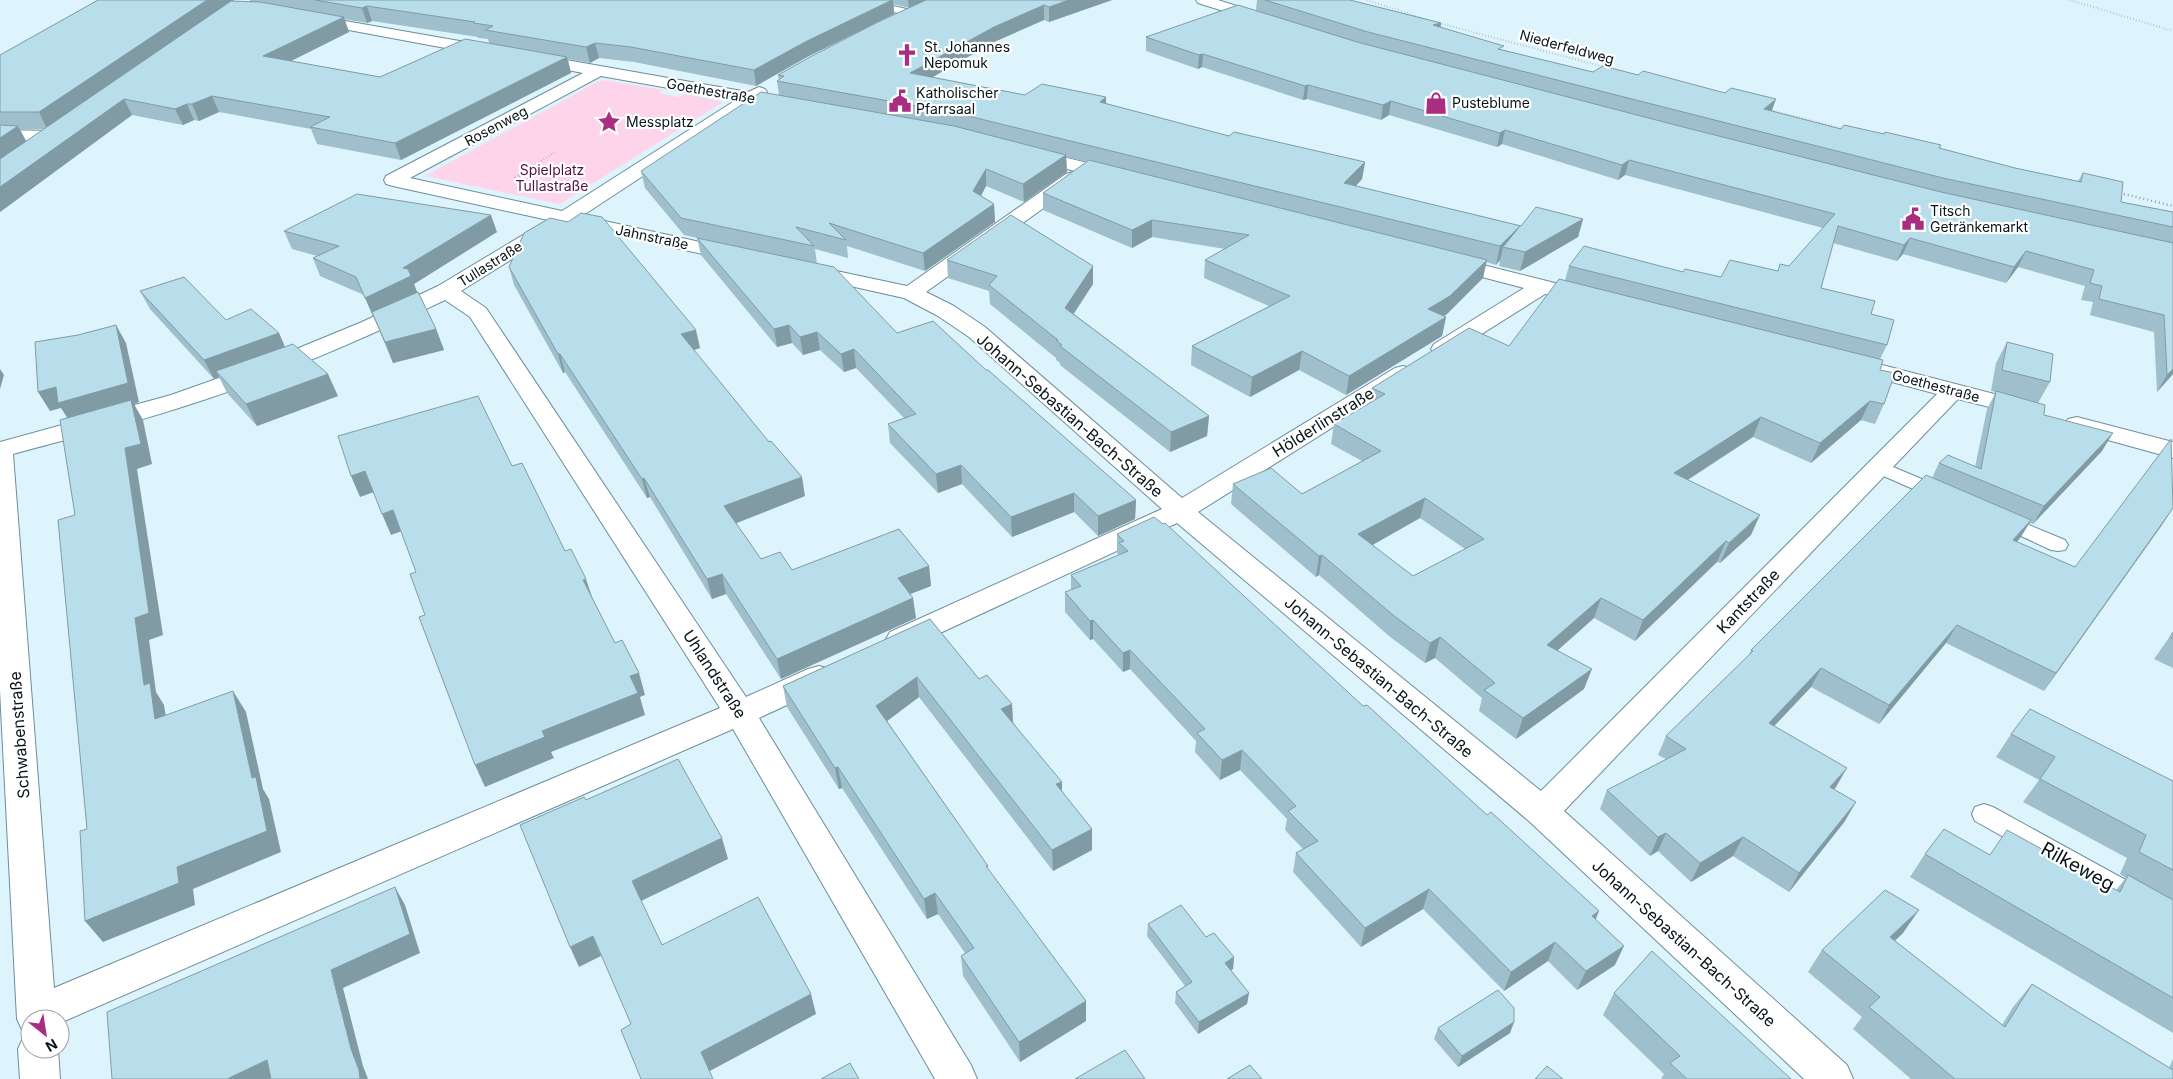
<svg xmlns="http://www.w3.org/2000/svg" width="2173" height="1079" font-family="Inter,sans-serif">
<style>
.green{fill:#fed4eb}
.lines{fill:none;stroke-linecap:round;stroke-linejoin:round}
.service-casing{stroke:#6b8e9b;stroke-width:2}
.minor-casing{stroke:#6b8e9b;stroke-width:2}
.tertiary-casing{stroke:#6b8e9b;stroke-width:2}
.path-far1{stroke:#8ea1a8;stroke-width:2;stroke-dasharray:0.5 2.5;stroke-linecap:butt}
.path{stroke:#8ea1a8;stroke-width:2.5;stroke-dasharray:1 3;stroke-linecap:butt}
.service{fill:#fff;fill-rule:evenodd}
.minor{fill:#fff;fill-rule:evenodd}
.tertiary{fill:#fff;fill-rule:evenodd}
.wall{fill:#9ebfcb;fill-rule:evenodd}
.shaded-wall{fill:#819ba5}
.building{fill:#b8deec;stroke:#819ba5;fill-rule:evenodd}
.labels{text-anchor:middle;stroke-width:4.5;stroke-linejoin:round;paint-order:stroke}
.far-poi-label{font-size:14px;fill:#071519;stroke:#fff;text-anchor:start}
.far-street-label{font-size:14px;fill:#071519;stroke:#fff}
.far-park-label{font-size:14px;fill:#54133f;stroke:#fff}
.street-label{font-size:16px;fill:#071519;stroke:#fff}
.near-street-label{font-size:19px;fill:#071519;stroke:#fff}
</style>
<rect width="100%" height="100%" fill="#def4fd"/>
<path class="green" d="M 605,80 L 663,90 L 659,93 L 679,97 L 685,94 L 723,102 L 560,204 L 425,176 L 597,82 Z"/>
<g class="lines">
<defs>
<g id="service">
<path d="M 850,0 L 868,0 L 915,11 L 916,13 L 911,16 L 851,2 Z"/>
<path d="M 1879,461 L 1950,491 L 1953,495 L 1950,499 L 1943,501 L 1936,499 L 1872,471 L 1870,467 L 1872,463 Z"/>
<path d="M 2000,513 L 2065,540 L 2068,545 L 2065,550 L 2058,551 L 2051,550 L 1993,523 L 1990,519 L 1993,515 Z"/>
<path d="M 1984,804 L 1993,807 L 2173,906 L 2173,931 L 2164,927 L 1975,821 L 1972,814 L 1975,807 Z"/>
</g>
<g id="minor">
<path d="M 311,15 L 488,46 L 493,48 L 496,51 L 493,54 L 488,56 L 306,22 L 304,19 L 306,16 Z"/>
<path d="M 532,54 L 748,92 L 759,87 L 765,89 L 767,92 L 765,95 L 794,100 L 796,104 L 794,108 L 788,109 L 754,103 L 582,216 L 741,251 L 744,255 L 741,259 L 734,261 L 568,224 L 461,291 L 486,308 L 746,697 L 808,669 L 819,666 L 830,669 L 834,677 L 830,685 L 759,718 L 971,1065 L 977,1079 L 935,1079 L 733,729 L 60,1023 L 60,1019 L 30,1019 L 30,1049 L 58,1049 L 60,1079 L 20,1079 L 18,1049 L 24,1036 L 28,1034 L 23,1032 L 17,1019 L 0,690 L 0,442 L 171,395 L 272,359 L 362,322 L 438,286 L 548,220 L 393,186 L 386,184 L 384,180 L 386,176 L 583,73 L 526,62 L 524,59 L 526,56 ZM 601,76 L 736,100 L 562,211 L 410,178 ZM 445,300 L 470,317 L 720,708 L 54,988 L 13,454 C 71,438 131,424 188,405 C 276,377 361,340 445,300 Z"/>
<path d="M 0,130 L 53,131 L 59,132 L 62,136 L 59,140 L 53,141 L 0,140 Z"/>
<path d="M 1031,149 L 1124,172 L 1126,176 L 1124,180 L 1117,182 L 1025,158 L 1022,154 L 1025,150 Z"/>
<path d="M 1073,172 L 1080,174 L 1082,178 L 1080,182 L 926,292 L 954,306 L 985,327 L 1182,498 L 1395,368 L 1403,366 L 1411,368 L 1415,373 L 1411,378 L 1198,512 L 1541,791 L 1937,394 L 1851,371 L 1847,366 L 1851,361 L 1859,359 L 2037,405 L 2040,410 L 2037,415 L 2028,417 L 1958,399 L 1564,811 L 1847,1065 L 1853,1079 L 1804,1079 L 1530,822 L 1177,523 L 912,646 L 901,649 L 890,646 L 886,639 L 890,632 L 1162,509 L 969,337 L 938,316 L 904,298 L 801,275 L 798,271 L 801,267 L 808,265 L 907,286 L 1066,174 Z"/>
<path d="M 1447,256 L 1595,293 L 1598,298 L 1595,303 L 1587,304 L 1545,294 L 1450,354 L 1442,356 L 1434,354 L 1431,349 L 1434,344 L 1524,288 L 1440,266 L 1437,262 L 1440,258 Z"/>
<path d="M 2077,417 L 2173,442 L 2173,458 L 2068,429 L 2065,424 L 2068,419 Z"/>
</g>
<path id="tertiary" d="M 1196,0 L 1218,0 L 1268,16 L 1270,19 L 1268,22 L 1258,22 L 1198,3 Z"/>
</defs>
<use href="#service" class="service-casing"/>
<use href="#minor" class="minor-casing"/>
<use href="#tertiary" class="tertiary-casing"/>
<g class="path-far1">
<path d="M 1367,0 L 1425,19"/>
<path d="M 2070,0 L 2173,31"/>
<path d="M 1439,23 L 1604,67"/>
<path d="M 1770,110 L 1844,129"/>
<path d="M 521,174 L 556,151"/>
</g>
<g class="path">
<path d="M 515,178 L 523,173"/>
<path d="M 2120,193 L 2173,206"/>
</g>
<use href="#service" class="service"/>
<use href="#minor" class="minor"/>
<use href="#tertiary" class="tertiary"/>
</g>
<g class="wall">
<path d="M 98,0 L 234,0 L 233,1 L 250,2 L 250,0 L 926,0 L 909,8 L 894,4 L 894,14 L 807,57 L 756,86 L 634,62 L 599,58 L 590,63 L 568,59 L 571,73 L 401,160 L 317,144 L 311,129 L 219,112 L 199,121 L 194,120 L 183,125 L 132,115 L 0,212 L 0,55 ZM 344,19 L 367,23 L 372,21 L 478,37 L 478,38 L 488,39 L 489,43 L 380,77 L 291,61 L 349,32 ZM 20,129 L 44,129 L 26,141 Z"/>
<path d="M 927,0 L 1112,0 L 1049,22 L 1044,20 L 994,42 L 932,77 L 1025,95 L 1106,97 L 1106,104 L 1229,136 L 1365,162 L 1362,179 L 1356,186 L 1521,226 L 1583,219 L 1578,237 L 1520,271 L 1499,266 L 1500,260 L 1496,265 L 1486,262 L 1483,278 L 1447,314 L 1444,316 L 1446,317 L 1442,336 L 1346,395 L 1299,370 L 1250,397 L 1191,365 L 1192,346 L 1269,306 L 1204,278 L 1205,260 L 1225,249 L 1152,237 L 1132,248 L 1043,210 L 1043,193 L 1087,162 L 1066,157 L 1067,172 L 1024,202 L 986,186 L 981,196 L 994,204 L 995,222 L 925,271 L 847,246 L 848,258 L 815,249 L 817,264 L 897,333 L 986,370 L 1136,500 L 1135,519 L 1098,536 L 1074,512 L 1012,537 L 962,484 L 938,493 L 890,443 L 888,424 L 904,418 L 856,368 L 844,372 L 820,350 L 803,355 L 792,343 L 777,347 L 701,255 L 697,238 L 684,235 L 645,188 L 641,171 L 779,95 L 777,81 L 779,80 L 778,75 Z"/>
<path d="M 1257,0 L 1350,0 L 1441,23 L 1441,27 L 1503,50 L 1593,72 L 1772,111 L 1841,129 L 1884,134 L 1941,145 L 1940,149 L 2015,168 L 2078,181 L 2083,173 L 2121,202 L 2173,212 L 2173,374 L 2157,392 L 2154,332 L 2090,315 L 2093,302 L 2081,300 L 2085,286 L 2018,267 L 2006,283 L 1903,254 L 1897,261 L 1833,243 L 1821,288 L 1871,314 L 1887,345 L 1880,359 L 1880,370 L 1884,404 L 1875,424 L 1861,420 L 1811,463 L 1753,437 L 1688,480 L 1751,535 L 1720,563 L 1717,562 L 1635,641 L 1594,618 L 1558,650 L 1584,689 L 1516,739 L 1479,711 L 1482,698 L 1435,658 L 1425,663 L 1389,636 L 1319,575 L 1316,577 L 1231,504 L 1233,484 L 1302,494 L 1362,461 L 1331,444 L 1334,424 L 1369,404 L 1372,388 L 1509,346 L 1565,280 L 1569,266 L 1683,272 L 1721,277 L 1778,271 L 1789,266 L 1823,228 L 1625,175 L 1618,180 L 1502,144 L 1497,147 L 1389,115 L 1381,120 L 1307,99 L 1303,100 L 1202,67 L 1198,69 L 1146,51 L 1146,37 L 1256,10 ZM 1420,518 L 1465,549 L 1413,576 L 1372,545 Z"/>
<path d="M 284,231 L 497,232 L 414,284 L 417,292 L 436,329 L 444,350 L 393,363 L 364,295 L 320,276 L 313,258 L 317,256 L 292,249 Z"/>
<path d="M 947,260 L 1093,284 L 1074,314 L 1209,416 L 1207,436 L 1170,452 L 1060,365 L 1060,363 L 1056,360 L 1056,358 L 990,304 L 989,291 L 948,278 Z"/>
<path d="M 509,267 L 700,348 L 693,350 L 805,496 L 736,523 L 761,559 L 792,570 L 929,566 L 931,586 L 910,594 L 916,618 L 781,679 L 726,594 L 712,599 L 650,497 L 647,498 L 565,372 L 563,373 L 514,285 Z"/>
<path d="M 140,291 L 226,320 L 279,333 L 285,347 L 338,396 L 257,426 L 227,393 L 219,377 L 214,379 L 150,309 Z"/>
<path d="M 2007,342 L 2050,382 L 2038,403 L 2044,415 L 2102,451 L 2033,524 L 2030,523 L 2020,538 L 2017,542 L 2075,567 L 2173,508 L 2044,691 L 1946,643 L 1879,724 L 1811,687 L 1774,726 L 1836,787 L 1834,789 L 1845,821 L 1789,892 L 1733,856 L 1691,882 L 1658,851 L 1650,856 L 1600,809 L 1607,790 L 1666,759 L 1658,755 L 1666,736 L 1749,655 L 1751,650 L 1932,478 L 1939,463 L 1975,467 L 1987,409 L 1996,392 L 1991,391 L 1996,363 Z"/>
<path d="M 1117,534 L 1363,706 L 1596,920 L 1615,965 L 1577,990 L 1548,961 L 1504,991 L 1423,909 L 1361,947 L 1293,872 L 1296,853 L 1303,849 L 1285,830 L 1287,819 L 1240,770 L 1220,780 L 1195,752 L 1196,741 L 1130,669 L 1123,672 L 1093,639 L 1090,640 L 1065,612 L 1065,592 L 1071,590 L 1071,575 L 1119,555 L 1117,553 Z"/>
<path d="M 930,619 L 979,679 L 1012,704 L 1013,722 L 1062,791 L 1092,850 L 1053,871 L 919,697 L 887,721 L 988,866 L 988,869 L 1086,1001 L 1086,1021 L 1020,1062 L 963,976 L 961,956 L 965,953 L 938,914 L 927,919 L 842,788 L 839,789 L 787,707 L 783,686 Z"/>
<path d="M 2173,632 L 2173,668 L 2154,659 Z"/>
<path d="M 2011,734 L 2173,781 L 2173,1033 L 1910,877 L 1925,854 L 1989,855 L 2116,890 L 2126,878 L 2120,874 L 2127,858 L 2023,802 L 2039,780 L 1996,757 Z"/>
<path d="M 1148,924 L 1206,937 L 1234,957 L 1233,969 L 1231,970 L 1249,993 L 1247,1004 L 1198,1034 L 1175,1003 L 1176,992 L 1185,986 L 1147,936 Z"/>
<path d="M 1903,933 L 1895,941 L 2002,1025 L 2013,1007 L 2032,984 L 2169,1068 L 2173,1059 L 2173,1079 L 1911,1079 L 1853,1029 L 1862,1017 L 1808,972 L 1822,950 Z"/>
<path d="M 1614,993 L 1791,1079 L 1661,1079 L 1664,1074 L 1603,1015 Z"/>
<path d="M 1514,1022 L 1510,1033 L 1458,1067 L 1434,1039 L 1438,1028 Z"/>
</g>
<g class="shaded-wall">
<path d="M 207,0 L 234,0 L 47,129 L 39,112 Z"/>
<path d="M 892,0 L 893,0 L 894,14 L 807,57 L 756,86 L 754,70 L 805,42 Z"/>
<path d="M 908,0 L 926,0 L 909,8 Z"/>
<path d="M 1069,0 L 1112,0 L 1049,22 L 1049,7 Z"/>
<path d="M 1044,5 L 1044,20 L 994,42 L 912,89 L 910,73 L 994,27 Z"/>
<path d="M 367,6 L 372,21 L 367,23 L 362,8 Z"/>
<path d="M 344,17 L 349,32 L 269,72 L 263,56 Z"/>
<path d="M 1441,23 L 1439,36 L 1433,25 Z"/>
<path d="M 595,43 L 599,58 L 590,63 L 586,47 Z"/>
<path d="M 1203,54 L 1202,67 L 1198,69 L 1199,55 Z"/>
<path d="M 567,57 L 571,73 L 401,160 L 395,143 Z"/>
<path d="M 1308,85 L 1307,99 L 1303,100 L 1305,86 Z"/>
<path d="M 212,96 L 219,112 L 199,121 L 192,104 Z"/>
<path d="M 1106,97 L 1106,114 L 1100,102 Z"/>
<path d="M 124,99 L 132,115 L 0,212 L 0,187 Z"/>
<path d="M 1776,99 L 1771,113 L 1764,109 Z"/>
<path d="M 1391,101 L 1389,115 L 1381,120 L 1383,105 Z"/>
<path d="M 187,104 L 194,120 L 183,125 L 175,109 Z"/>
<path d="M 18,126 L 27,143 L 0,162 L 0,138 Z"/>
<path d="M 1505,130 L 1502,144 L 1497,147 L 1500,133 Z"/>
<path d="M 1066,155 L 1067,172 L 1024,202 L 1023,184 Z"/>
<path d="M 1629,160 L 1625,175 L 1618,180 L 1622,165 Z"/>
<path d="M 1365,162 L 1362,179 L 1342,201 L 1344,183 Z"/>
<path d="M 986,169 L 986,186 L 974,209 L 973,191 Z"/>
<path d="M 994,204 L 995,222 L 925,271 L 923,253 Z"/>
<path d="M 491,215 L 497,232 L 414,284 L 418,295 L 373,316 L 365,298 L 403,268 Z"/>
<path d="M 1583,219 L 1578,237 L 1520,271 L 1525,252 Z"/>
<path d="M 1152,220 L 1152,237 L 1132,248 L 1132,230 Z"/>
<path d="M 1520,226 L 1503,247 L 1500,260 L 1496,265 L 1500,246 Z"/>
<path d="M 1910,238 L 1903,254 L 1897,261 L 1904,245 Z"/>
<path d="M 2026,251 L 2018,267 L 2006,283 L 2014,267 Z"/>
<path d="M 1487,260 L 1483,278 L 1447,314 L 1424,328 L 1428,309 Z"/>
<path d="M 1093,266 L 1093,284 L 1065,326 L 1065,308 Z"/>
<path d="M 1446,317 L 1442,336 L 1346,395 L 1349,376 Z"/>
<path d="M 116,325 L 126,343 L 139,402 L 134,404 L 143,420 L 152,464 L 137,469 L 163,635 L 149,640 L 156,692 L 164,705 L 170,741 L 155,719 L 144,685 L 70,422 L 61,408 L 50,411 L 38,392 Z"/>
<path d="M 789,325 L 792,343 L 777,347 L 774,329 Z"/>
<path d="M 436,329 L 444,350 L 393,363 L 385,342 Z"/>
<path d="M 696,330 L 700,348 L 685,353 L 681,334 Z"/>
<path d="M 817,332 L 820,350 L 803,355 L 800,337 Z"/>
<path d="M 279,333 L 287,352 L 216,371 L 219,377 L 214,379 L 204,360 Z"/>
<path d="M 854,349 L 856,368 L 844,372 L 841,354 Z"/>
<path d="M 1302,351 L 1299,370 L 1250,397 L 1252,377 Z"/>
<path d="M 558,354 L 560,354 L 565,372 L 563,373 Z"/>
<path d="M 0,369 L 4,375 L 0,389 Z"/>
<path d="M 2173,369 L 2173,374 L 2157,392 L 2167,375 Z"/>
<path d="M 328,374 L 338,396 L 257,426 L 246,404 Z"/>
<path d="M 1870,401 L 1861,420 L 1811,463 L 1820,443 Z"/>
<path d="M 1209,416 L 1207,436 L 1170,452 L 1171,432 Z"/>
<path d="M 1761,417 L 1753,437 L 1667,493 L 1674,473 Z"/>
<path d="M 2113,433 L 2102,451 L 2033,524 L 2044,506 Z"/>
<path d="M 961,465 L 962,484 L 938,493 L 936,474 Z"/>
<path d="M 365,471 L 374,492 L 360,497 L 351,476 Z"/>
<path d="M 802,477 L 805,496 L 729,526 L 724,506 Z"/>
<path d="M 644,478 L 650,497 L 647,498 L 642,479 Z"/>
<path d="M 1074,493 L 1074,512 L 1012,537 L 1011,517 Z"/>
<path d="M 1425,498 L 1420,518 L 1355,555 L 1358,534 Z"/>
<path d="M 1136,500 L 1135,519 L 1098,536 L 1098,516 Z"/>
<path d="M 2173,508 L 2162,525 L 2044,691 L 2056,673 Z"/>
<path d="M 393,510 L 402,531 L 391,535 L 382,514 Z"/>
<path d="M 1760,515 L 1751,535 L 1720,563 L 1729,543 Z"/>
<path d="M 2031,520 L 2020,538 L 2002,558 L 2013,540 Z"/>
<path d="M 1726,541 L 1717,562 L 1635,641 L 1643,620 Z"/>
<path d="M 1322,555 L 1319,575 L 1316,577 L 1319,556 Z"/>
<path d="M 929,566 L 931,586 L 900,598 L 898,578 Z"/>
<path d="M 722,574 L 726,594 L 712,599 L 707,579 Z"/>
<path d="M 586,579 L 593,600 L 583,580 Z"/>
<path d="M 913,598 L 916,618 L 781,679 L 777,659 Z"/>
<path d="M 1601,598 L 1594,618 L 1541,665 L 1547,645 Z"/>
<path d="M 1093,620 L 1093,639 L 1090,640 L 1090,621 Z"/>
<path d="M 1957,625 L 1946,643 L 1879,724 L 1889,705 Z"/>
<path d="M 1440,637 L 1435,658 L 1425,663 L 1430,643 Z"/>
<path d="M 1130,650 L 1130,669 L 1123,672 L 1123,653 Z"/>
<path d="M 1821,668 L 1811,687 L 1760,741 L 1769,723 Z"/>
<path d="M 1592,669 L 1584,689 L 1516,739 L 1523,718 Z"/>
<path d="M 639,673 L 645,695 L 640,697 L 645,715 L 551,752 L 554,758 L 485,787 L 475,765 L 542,731 L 630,676 Z"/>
<path d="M 917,677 L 919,697 L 879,727 L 876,706 Z"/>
<path d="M 233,691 L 246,712 L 263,789 L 269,799 L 281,852 L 193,889 L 195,905 L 103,942 L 85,921 L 177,867 L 252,778 Z"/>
<path d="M 1012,704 L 1013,725 L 1001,709 Z"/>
<path d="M 1242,750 L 1240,770 L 1220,780 L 1222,760 Z"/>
<path d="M 838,767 L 842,788 L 839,789 L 835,768 Z"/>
<path d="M 1847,768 L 1836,787 L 1820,806 L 1830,787 Z"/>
<path d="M 1062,782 L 1062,803 L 1056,784 Z"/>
<path d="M 1856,802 L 1845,821 L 1789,892 L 1799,873 Z"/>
<path d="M 1092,829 L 1092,850 L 1053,871 L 1052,850 Z"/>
<path d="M 1666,833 L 1658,851 L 1650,856 L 1658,837 Z"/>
<path d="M 1743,837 L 1733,856 L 1691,882 L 1700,863 Z"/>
<path d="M 722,838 L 728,859 L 639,902 L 632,881 Z"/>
<path d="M 395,887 L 405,905 L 420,953 L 343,988 L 363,1066 L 368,1079 L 360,1079 L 351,1049 L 331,970 Z"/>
<path d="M 1429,889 L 1423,909 L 1361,947 L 1365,928 Z"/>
<path d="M 935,893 L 938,914 L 927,919 L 924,899 Z"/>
<path d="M 1919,910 L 1903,933 L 1875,959 L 1890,937 Z"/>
<path d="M 1599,911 L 1591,931 L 1592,916 Z"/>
<path d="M 593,936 L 601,956 L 579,967 L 570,947 Z"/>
<path d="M 1555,942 L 1548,961 L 1504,991 L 1511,972 Z"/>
<path d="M 1624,946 L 1615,965 L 1577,990 L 1586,971 Z"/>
<path d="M 1234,957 L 1233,969 L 1224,975 L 1225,963 Z"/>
<path d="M 1249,993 L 1247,1004 L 1198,1034 L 1199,1022 Z"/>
<path d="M 811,994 L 816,1014 L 708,1072 L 701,1052 Z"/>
<path d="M 1086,1001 L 1086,1021 L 1020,1062 L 1019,1042 Z"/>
<path d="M 1514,1022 L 1510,1033 L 1458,1067 L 1462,1056 Z"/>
<path d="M 267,1060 L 279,1079 L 227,1079 Z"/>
</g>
<g class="building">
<path d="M 98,0 L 207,0 L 39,112 L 0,112 L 0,55 Z"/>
<path d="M 315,0 L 892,0 L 805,42 L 754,70 L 631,47 L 595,43 L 586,47 L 485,30 L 493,26 L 474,23 L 475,22 L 367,6 L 362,8 Z"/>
<path d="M 926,0 L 1069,0 L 1049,7 L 1044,5 L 994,27 L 910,73 L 1025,95 L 1042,84 L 1106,97 L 1100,102 L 1229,136 L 1234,132 L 1365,162 L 1344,183 L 1521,226 L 1536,207 L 1583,219 L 1525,252 L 1503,247 L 1520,226 L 1500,246 L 956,113 L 777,81 L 784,76 L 778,75 L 810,57 L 878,22 Z"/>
<path d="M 1265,0 L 1350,0 L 1441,23 L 1433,25 L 1504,46 L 1498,49 L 1593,72 L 1603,66 L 1638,75 L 1643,71 L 1725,93 L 1731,88 L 1776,99 L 1764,109 L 1841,129 L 1844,125 L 1884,134 L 1885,132 L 1941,145 L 1939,148 L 2015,168 L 2081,182 L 2083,173 L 2123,182 L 2121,202 L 2173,212 L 2173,227 L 1943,178 L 1368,32 Z"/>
<path d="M 231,1 L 260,2 L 344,17 L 263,56 L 380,77 L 465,39 L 567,57 L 395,143 L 310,127 L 330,117 L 212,96 L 192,104 L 187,104 L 175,109 L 124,99 L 0,187 L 0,159 Z"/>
<path d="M 1238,5 L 1357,42 L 1683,127 L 1941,192 L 2173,243 L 2173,369 L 2167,375 L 2164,315 L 2099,299 L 2102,286 L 2090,283 L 2094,270 L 2026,251 L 2014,267 L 1910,238 L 1904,245 L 1838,226 L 1821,288 L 1875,301 L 1871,314 L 1894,320 L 1887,345 L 1569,266 L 1584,246 L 1683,272 L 1685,269 L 1721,277 L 1730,260 L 1778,271 L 1780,264 L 1789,266 L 1835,214 L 1629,160 L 1622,165 L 1505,130 L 1500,133 L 1391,101 L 1383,105 L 1308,85 L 1305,86 L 1203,54 L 1199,55 L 1146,37 Z"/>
<path d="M 761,92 L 954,126 L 1066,155 L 1023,184 L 986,169 L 973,191 L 994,204 L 923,253 L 829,223 L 846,240 L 796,227 L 814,246 L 681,218 L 641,171 Z"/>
<path d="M 0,125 L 18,126 L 0,138 Z"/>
<path d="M 1089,160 L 1487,260 L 1450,296 L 1428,309 L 1446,317 L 1349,376 L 1302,351 L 1252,377 L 1192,346 L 1290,296 L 1205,260 L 1249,235 L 1152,220 L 1132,230 L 1043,193 Z"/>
<path d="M 357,194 L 491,215 L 403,268 L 408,269 L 411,276 L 365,298 L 356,277 L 313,258 L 339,246 L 284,231 Z"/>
<path d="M 581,213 L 602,217 L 696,330 L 681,334 L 769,442 L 771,441 L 802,477 L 724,506 L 761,559 L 780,552 L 792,570 L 899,529 L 929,566 L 898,578 L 913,598 L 777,659 L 722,574 L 707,579 L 644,478 L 642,479 L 560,354 L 558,354 L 509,267 L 524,233 L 550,218 L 568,222 Z"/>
<path d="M 1011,215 L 1093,266 L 1065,308 L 1209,416 L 1171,432 L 1060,346 L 1062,345 L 1056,340 L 1058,340 L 989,285 L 997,276 L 947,260 Z"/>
<path d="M 697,238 L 834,267 L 897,333 L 933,321 L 986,370 L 988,370 L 1136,500 L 1098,516 L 1074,493 L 1011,517 L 961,465 L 936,474 L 888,424 L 916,414 L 854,349 L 841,354 L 817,332 L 800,337 L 789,325 L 774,329 Z"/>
<path d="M 184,277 L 226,320 L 251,309 L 279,333 L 204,360 L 140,291 Z"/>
<path d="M 1559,279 L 1883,360 L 1880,370 L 1895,373 L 1884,404 L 1870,401 L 1820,443 L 1761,417 L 1674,473 L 1760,515 L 1729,543 L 1726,541 L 1643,620 L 1601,598 L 1547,645 L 1592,669 L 1523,718 L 1484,690 L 1495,683 L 1440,637 L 1430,643 L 1393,615 L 1322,555 L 1319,556 L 1233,484 L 1271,468 L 1302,494 L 1381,451 L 1334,424 L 1385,394 L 1372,388 L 1469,328 L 1509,346 ZM 1425,498 L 1484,539 L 1413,576 L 1358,534 Z"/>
<path d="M 418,292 L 436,329 L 385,342 L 372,312 Z"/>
<path d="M 116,325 L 128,383 L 58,403 L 56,387 L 38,392 L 35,342 L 78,335 Z"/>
<path d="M 2007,342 L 2053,354 L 2050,382 L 2002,370 Z"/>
<path d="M 293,344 L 328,374 L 246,404 L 216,371 Z"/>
<path d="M 1996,391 L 2045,405 L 2044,415 L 2113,433 L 2044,506 L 1939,463 L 1948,455 L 1981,469 Z"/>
<path d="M 478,396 L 512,466 L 522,463 L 565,551 L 571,549 L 586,579 L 583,580 L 615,643 L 622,640 L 639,673 L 630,676 L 638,693 L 542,731 L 545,737 L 475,765 L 419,617 L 425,615 L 410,574 L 416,572 L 393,510 L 382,514 L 365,471 L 351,476 L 338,436 Z"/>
<path d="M 131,400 L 141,444 L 125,448 L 149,613 L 135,618 L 144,685 L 150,683 L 155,719 L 233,691 L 252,778 L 256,777 L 267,831 L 177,867 L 179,883 L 85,921 L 80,831 L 87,829 L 58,520 L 75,515 L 60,420 Z"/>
<path d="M 2171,439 L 2173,508 L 2056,673 L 1957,625 L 1889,705 L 1821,668 L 1769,723 L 1847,768 L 1830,787 L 1856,802 L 1799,873 L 1743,837 L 1700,863 L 1666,833 L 1658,837 L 1607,790 L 1686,749 L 1666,736 L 1753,651 L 1751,650 L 1926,475 L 2031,520 L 2013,540 L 2075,567 Z"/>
<path d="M 1154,517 L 1163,524 L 1165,523 L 1363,706 L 1367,705 L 1487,815 L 1491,812 L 1599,911 L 1592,916 L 1624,946 L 1586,971 L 1555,942 L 1511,972 L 1429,889 L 1365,928 L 1296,853 L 1318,841 L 1288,811 L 1296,806 L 1242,750 L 1222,760 L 1197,733 L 1205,729 L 1130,650 L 1123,653 L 1093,620 L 1090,621 L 1065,592 L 1081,586 L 1071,575 L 1128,551 L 1119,543 L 1124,541 L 1117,534 Z"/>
<path d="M 930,619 L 979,679 L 987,675 L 1012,704 L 1001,709 L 1062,782 L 1056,784 L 1092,829 L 1052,850 L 917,677 L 876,706 L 988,866 L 986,866 L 1086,1001 L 1019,1042 L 961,956 L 974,948 L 935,893 L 924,899 L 838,767 L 835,768 L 783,686 Z"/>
<path d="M 2173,632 L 2173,638 L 2170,637 Z"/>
<path d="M 2030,709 L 2173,781 L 2173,870 L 2139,852 L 2146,835 L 2040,779 L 2055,757 L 2011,734 Z"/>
<path d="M 678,759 L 722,838 L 632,881 L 662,945 L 758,897 L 811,994 L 701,1052 L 713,1079 L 641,1079 L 621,1030 L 631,1024 L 593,936 L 570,947 L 520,825 L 584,797 L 586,800 Z"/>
<path d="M 1944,829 L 1990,855 L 2007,830 L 2120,892 L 2128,875 L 2173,900 L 2173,998 L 1925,854 Z"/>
<path d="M 395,887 L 410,934 L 331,970 L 351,1049 L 359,1070 L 360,1079 L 271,1079 L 267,1060 L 227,1079 L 112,1079 L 107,1012 Z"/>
<path d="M 1885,890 L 1919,910 L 1890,937 L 2005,1027 L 2032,984 L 2173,1070 L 2173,1079 L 1955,1079 L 1869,1007 L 1880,997 L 1822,950 Z"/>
<path d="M 1181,905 L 1206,937 L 1214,933 L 1234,957 L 1225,963 L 1249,993 L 1199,1022 L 1176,992 L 1192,982 L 1148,924 Z"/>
<path d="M 1652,951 L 1791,1079 L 1687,1079 L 1670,1063 L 1680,1056 L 1614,993 Z"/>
<path d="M 1498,990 L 1514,1008 L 1514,1022 L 1462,1056 L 1438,1028 Z"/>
<path d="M 1125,1050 L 1145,1079 L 1075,1079 Z"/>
<path d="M 850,1063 L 859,1079 L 821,1079 Z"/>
<path d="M 1250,1065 L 1262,1079 L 1227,1079 Z"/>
<path d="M 1547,1066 L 1563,1079 L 1535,1079 Z"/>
</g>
<defs>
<symbol id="church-bare" viewBox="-9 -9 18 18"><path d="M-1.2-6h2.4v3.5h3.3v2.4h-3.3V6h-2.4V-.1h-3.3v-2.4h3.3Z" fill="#a92d80" stroke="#fff" stroke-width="2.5" paint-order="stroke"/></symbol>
<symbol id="civic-bare" viewBox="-9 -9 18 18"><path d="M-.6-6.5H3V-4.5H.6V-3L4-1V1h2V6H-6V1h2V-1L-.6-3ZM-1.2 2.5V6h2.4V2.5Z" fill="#a92d80" stroke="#fff" stroke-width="2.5" paint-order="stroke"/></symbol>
<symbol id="shop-bare" viewBox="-9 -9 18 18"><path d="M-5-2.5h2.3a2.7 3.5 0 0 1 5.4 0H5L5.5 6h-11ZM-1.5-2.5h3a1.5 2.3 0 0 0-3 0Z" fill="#a92d80" stroke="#fff" stroke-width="2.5" paint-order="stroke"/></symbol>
<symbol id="sight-bare" viewBox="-9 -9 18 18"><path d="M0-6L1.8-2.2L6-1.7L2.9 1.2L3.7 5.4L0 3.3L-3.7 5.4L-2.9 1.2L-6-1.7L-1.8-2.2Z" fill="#a92d80" stroke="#fff" stroke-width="2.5" paint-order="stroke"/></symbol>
</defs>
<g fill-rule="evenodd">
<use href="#church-bare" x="891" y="39" width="32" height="32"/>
<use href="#civic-bare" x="884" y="85" width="32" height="32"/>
<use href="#shop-bare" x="1420" y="87" width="32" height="32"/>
<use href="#sight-bare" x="593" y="106" width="32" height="32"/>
<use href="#civic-bare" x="1897" y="203" width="32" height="32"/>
</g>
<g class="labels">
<g class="far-poi-label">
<text x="924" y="52">St. Johannes<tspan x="924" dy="16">Nepomuk</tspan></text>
<text x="916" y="98">Katholischer<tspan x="916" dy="16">Pfarrsaal</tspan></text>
<text x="1452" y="108">Pusteblume</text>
<text x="626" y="127">Messplatz</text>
<text x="1930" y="216">Titsch<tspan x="1930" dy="16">Getränkemarkt</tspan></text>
</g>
<g class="far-street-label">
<text transform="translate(1567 47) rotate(15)" y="5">Niederfeldweg</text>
<text transform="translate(711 91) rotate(10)" y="5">Goethestraße</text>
<text transform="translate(496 126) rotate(-28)" y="5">Rosenweg</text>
<text transform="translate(652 237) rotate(12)" y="5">Jahnstraße</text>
<text transform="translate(490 264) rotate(-32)" y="5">Tullastraße</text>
<text transform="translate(1936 386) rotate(15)" y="5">Goethestraße</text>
</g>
<g class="far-park-label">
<text x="552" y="175">Spielplatz<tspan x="552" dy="16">Tullastraße</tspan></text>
</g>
<g class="street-label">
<text transform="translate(1070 415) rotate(41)" y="6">Johann-Sebastian-Bach-Straße</text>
<text transform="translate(1323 422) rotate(-32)" y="6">Hölderlinstraße</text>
<text transform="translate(1748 601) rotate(-46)" y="6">Kantstraße</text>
<text transform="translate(715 674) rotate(57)" y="6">Uhlandstraße</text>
<text transform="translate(1379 677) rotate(40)" y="6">Johann-Sebastian-Bach-Straße</text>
<text transform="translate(19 735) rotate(-94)" y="6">Schwabenstraße</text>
<text transform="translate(1684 943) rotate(42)" y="6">Johann-Sebastian-Bach-Straße</text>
</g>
<g class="near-street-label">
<text transform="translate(2078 866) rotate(29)" y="7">Rilkeweg</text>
</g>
</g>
<g transform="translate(45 1034) rotate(150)"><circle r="24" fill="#ffffff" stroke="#9ca1a3"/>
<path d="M0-4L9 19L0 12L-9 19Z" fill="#a92d80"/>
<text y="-8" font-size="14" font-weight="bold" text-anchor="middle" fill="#071519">N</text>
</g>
</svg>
